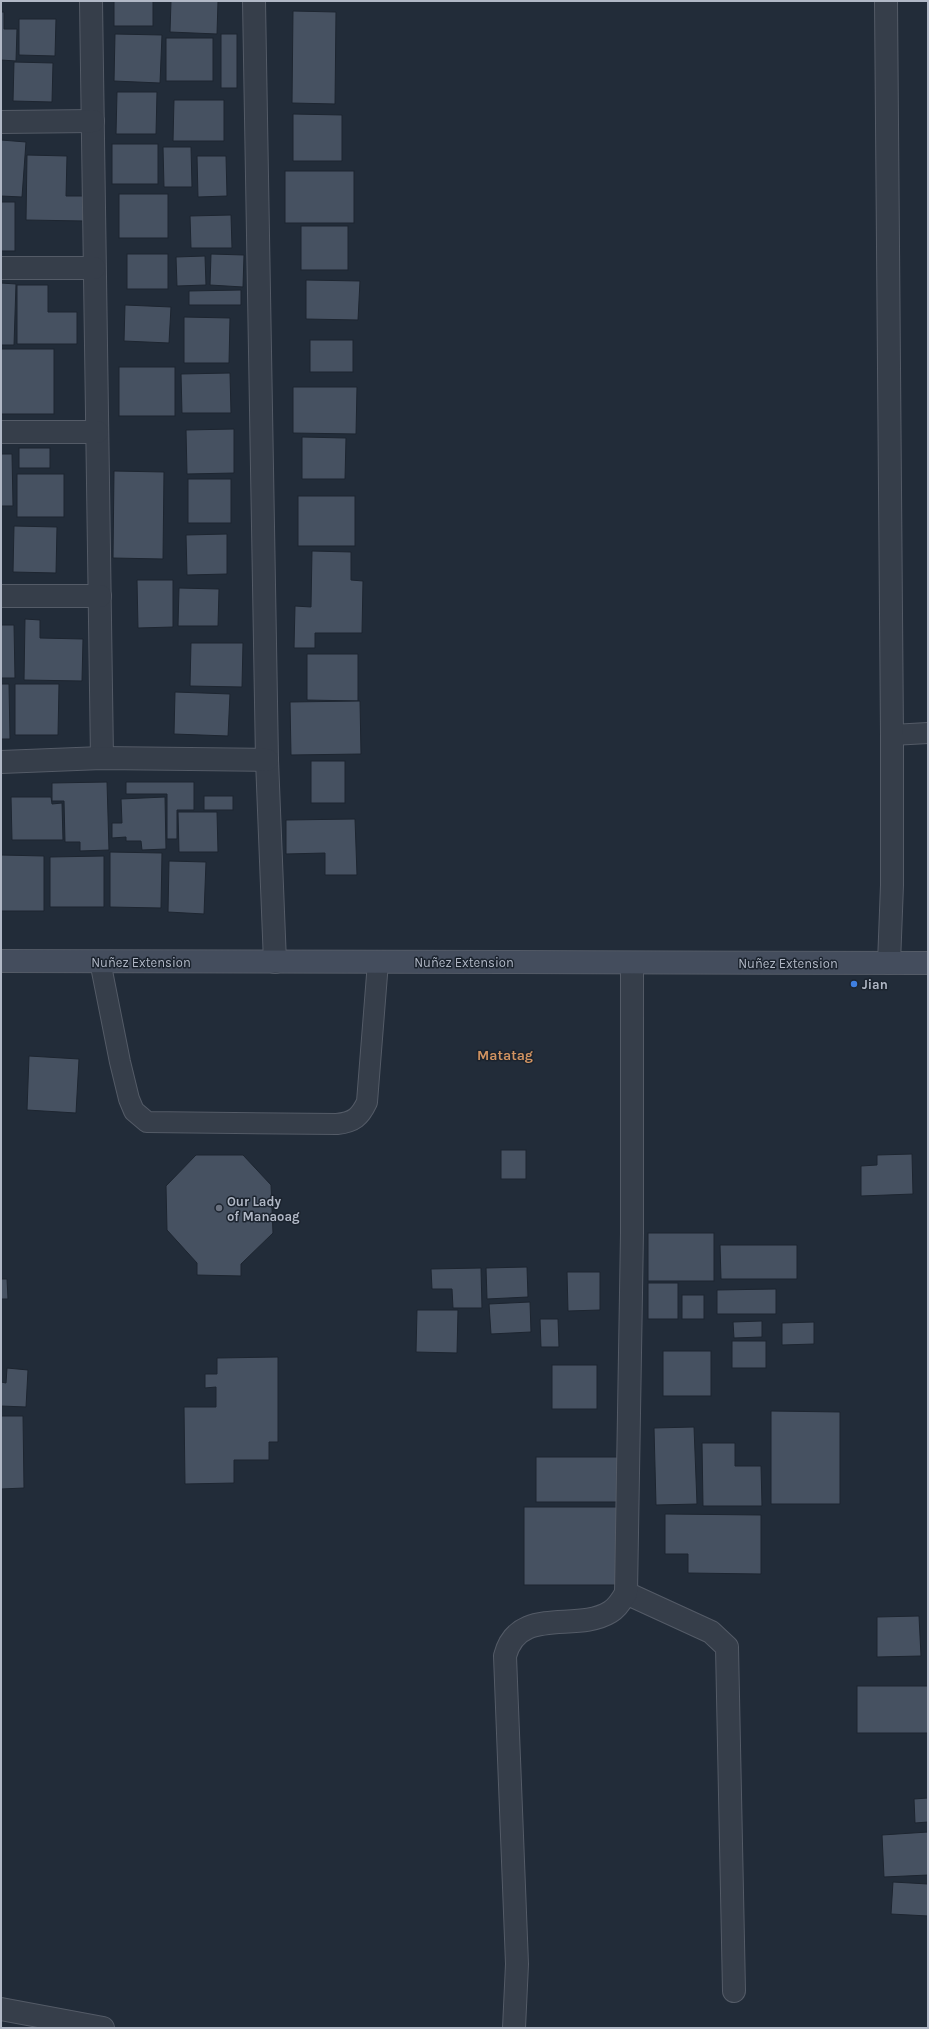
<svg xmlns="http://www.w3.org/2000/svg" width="929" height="2029" font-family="Karla,sans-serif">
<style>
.building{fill:#465161;stroke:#1d2530}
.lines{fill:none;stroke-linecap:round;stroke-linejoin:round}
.lane-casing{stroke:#545b67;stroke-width:22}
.street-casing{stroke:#545b67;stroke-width:24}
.secondary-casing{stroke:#545b67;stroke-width:24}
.lane{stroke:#363e4a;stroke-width:20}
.street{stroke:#363e4a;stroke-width:22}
.secondary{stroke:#444d5d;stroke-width:22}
.shop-dot{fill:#3f7fe0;stroke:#1b232e;stroke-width:1.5}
.worship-dot{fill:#6b7280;stroke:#1b232e;stroke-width:1.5}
.labels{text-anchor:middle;stroke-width:3;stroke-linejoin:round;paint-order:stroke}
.street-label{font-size:13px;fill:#b1b8c6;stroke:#1b232e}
.poi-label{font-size:13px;font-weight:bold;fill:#b1b8c6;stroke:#1b232e;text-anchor:start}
.neighbourhood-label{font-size:14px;font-weight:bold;fill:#d19361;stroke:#1b232e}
</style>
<rect width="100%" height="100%" fill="#222c39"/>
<g class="building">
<rect x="114" y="1" width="39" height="25"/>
<path d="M 171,1 L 218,1 L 217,34 L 170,32 Z"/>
<path d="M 293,11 L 336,12 L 335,104 L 292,103 Z"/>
<path d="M 1,12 L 4,12 L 4,29 L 17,29 L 16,61 L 1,60 Z"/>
<path d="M 19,19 L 56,19 L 55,56 L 19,55 Z"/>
<path d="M 115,34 L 162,35 L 160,83 L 114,81 Z"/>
<rect x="221" y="34" width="16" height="54"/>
<rect x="166" y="38" width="47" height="43"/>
<path d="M 14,62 L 53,63 L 52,102 L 13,101 Z"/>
<path d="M 117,92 L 157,92 L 156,134 L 116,134 Z"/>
<path d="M 174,100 L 224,100 L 224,141 L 173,141 Z"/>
<path d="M 293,114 L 342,115 L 342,161 L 293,161 Z"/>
<path d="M 1,140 L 26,142 L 22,197 L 1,196 Z"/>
<rect x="112" y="144" width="46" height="40"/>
<path d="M 163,147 L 191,147 L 192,187 L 164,187 Z"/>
<path d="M 27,155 L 67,156 L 66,196 L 84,196 L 84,221 L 26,220 Z"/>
<path d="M 197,156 L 226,156 L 227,196 L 198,197 Z"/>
<rect x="285" y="171" width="69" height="52"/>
<rect x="119" y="194" width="49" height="44"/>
<rect x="1" y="202" width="14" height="49"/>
<path d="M 231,215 L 232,248 L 191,248 L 190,216 Z"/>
<rect x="301" y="226" width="47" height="44"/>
<rect x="127" y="254" width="41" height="35"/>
<path d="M 211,254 L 244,255 L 243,287 L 210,285 Z"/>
<path d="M 205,256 L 206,285 L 177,286 L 176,257 Z"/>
<path d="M 306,280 L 360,281 L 358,320 L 306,319 Z"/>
<path d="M 1,283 L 16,284 L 14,345 L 1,345 Z"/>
<path d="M 17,285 L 48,285 L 48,312 L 77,312 L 77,344 L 17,344 Z"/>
<path d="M 241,290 L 241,305 L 189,305 L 189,291 Z"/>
<path d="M 125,305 L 171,307 L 169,343 L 124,341 Z"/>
<path d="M 184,317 L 230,318 L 229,363 L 184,363 Z"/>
<rect x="310" y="340" width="43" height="32"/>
<rect x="1" y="349" width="53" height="65"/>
<rect x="119" y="367" width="56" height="49"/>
<path d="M 230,373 L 231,413 L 182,413 L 181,374 Z"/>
<path d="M 293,387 L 357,387 L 356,434 L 293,433 Z"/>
<path d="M 234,429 L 234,473 L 187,474 L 186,430 Z"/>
<path d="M 302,437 L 346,438 L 345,479 L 302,479 Z"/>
<rect x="19" y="448" width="31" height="20"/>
<path d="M 1,454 L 12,454 L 13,506 L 1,506 Z"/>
<path d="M 114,471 L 164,472 L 163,559 L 113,558 Z"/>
<rect x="17" y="474" width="47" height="43"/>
<rect x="188" y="479" width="43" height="44"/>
<rect x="298" y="496" width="57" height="50"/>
<path d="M 14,526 L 57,527 L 56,573 L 13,572 Z"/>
<path d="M 227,534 L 227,574 L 187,575 L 186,535 Z"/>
<path d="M 312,551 L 351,552 L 351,580 L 363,581 L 362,633 L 315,633 L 315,648 L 294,648 L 295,606 L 311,607 Z"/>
<path d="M 137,580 L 173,580 L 173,627 L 138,628 Z"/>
<path d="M 179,588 L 219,589 L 218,626 L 178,626 Z"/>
<path d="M 25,619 L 40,620 L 40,638 L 83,639 L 82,681 L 24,680 Z"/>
<path d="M 1,625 L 14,625 L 15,678 L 1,678 Z"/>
<path d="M 191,643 L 243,643 L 242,687 L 190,686 Z"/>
<path d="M 307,654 L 358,654 L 358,701 L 307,700 Z"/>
<path d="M 1,684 L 9,684 L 10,739 L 1,739 Z"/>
<path d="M 15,684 L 59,684 L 58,735 L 15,735 Z"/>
<path d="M 175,692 L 230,694 L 228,736 L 174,734 Z"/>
<path d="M 360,701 L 361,754 L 291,755 L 290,702 Z"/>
<rect x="311" y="761" width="34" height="42"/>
<path d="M 107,782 L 109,850 L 80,851 L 80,842 L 65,842 L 64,801 L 52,801 L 52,783 Z"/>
<path d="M 126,782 L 194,782 L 194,810 L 177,810 L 177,839 L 167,839 L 167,794 L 126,794 Z"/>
<rect x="204" y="796" width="29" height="14"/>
<path d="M 11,797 L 51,797 L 52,804 L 62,803 L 63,840 L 12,840 Z"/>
<path d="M 165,797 L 166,849 L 142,850 L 141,841 L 126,841 L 126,837 L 112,838 L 112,823 L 122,823 L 121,799 Z"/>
<path d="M 178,812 L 217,812 L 218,852 L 179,852 Z"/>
<path d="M 355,819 L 357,875 L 325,875 L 325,853 L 286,854 L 286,820 Z"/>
<path d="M 110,852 L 162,853 L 161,908 L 110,907 Z"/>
<path d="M 1,855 L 44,856 L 44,911 L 1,911 Z"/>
<path d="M 104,856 L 104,907 L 50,907 L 50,857 Z"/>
<path d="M 169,861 L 206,862 L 204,914 L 168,912 Z"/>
<path d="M 29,1056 L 79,1059 L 76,1113 L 27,1110 Z"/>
<rect x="501" y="1150" width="25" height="29"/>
<path d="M 912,1154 L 913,1194 L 861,1196 L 861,1166 L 877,1165 L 877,1155 Z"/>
<path d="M 196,1155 L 243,1155 L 271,1185 L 273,1233 L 241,1264 L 241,1276 L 197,1275 L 197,1263 L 167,1230 L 166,1186 Z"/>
<rect x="648" y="1233" width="66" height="48"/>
<path d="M 720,1245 L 797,1245 L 797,1279 L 721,1279 Z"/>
<path d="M 527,1267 L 528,1297 L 487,1299 L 486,1268 Z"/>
<path d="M 481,1268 L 482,1308 L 453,1308 L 452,1289 L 432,1289 L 431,1269 Z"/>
<path d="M 567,1272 L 600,1272 L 600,1310 L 568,1311 Z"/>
<path d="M 1,1279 L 7,1279 L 8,1299 L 1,1299 Z"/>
<rect x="648" y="1283" width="30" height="36"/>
<path d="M 776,1289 L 776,1314 L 717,1314 L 717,1290 Z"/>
<rect x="682" y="1295" width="22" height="24"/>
<path d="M 530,1302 L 531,1332 L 491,1334 L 489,1304 Z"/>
<path d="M 417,1310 L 458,1310 L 457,1353 L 416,1352 Z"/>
<path d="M 540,1319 L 558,1319 L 559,1347 L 541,1347 Z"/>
<path d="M 762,1321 L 762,1337 L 734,1338 L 733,1322 Z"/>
<path d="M 814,1322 L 814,1344 L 782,1345 L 782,1323 Z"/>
<rect x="732" y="1341" width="34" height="27"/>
<rect x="663" y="1351" width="48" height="45"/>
<path d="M 278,1357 L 278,1442 L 269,1442 L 269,1460 L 234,1460 L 234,1483 L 185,1484 L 184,1407 L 216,1407 L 216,1387 L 205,1388 L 205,1374 L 217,1374 L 217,1358 Z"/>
<rect x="552" y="1365" width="45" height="44"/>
<path d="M 7,1368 L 28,1370 L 26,1407 L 1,1406 L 1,1382 L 6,1383 Z"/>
<path d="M 771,1411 L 840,1412 L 840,1504 L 771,1504 Z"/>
<path d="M 1,1416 L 23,1416 L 24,1488 L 1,1489 Z"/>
<path d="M 694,1427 L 697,1504 L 656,1505 L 654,1428 Z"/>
<path d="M 702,1443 L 735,1443 L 735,1466 L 761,1466 L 762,1506 L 703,1506 Z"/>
<rect x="536" y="1457" width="82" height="45"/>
<rect x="524" y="1507" width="96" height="78"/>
<path d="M 665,1514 L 761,1515 L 761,1574 L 688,1573 L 688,1554 L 665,1554 Z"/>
<path d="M 919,1616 L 921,1656 L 877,1657 L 877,1617 Z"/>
<rect x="857" y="1686" width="71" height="47"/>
<path d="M 928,1798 L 928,1822 L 915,1823 L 914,1799 Z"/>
<path d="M 928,1832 L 928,1875 L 884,1877 L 882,1835 Z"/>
<path d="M 893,1882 L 928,1884 L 928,1916 L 891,1914 Z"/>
</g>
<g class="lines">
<defs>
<g id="lane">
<path d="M 892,735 L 928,733"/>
<path d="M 100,961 L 120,1062 L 129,1099 L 134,1111 L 147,1122 L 337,1124 C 354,1122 360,1117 367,1102 L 378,962"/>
</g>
<g id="street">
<path d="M 91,1 L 102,758"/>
<path d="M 254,1 L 267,760 L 275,962"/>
<path d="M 886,1 L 892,735 L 892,885 L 889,963"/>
<path d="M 1,122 L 93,121"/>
<path d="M 1,268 L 94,268"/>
<path d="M 1,432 L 97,432"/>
<path d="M 1,596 L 100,596"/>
<path d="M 1,762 L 102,758 L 267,760"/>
<path d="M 626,1593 L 711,1632 L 727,1647 L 734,1991"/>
<path d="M 1,2009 L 103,2028"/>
<path d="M 514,2028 L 517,1964 L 505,1656 C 518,1605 576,1633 610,1612 C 617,1608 622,1600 626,1593 L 632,1233 L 632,963"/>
</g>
<path id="secondary" d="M 1,961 L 928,963"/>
</defs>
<use href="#lane" class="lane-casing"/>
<use href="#street" class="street-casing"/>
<use href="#secondary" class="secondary-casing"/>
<use href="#lane" class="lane"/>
<use href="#street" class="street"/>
<use href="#secondary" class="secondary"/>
</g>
<circle class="shop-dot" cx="854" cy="984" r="4"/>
<circle class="worship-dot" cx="219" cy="1208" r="4"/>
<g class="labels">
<g class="street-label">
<text x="141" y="967">Nuñez Extension</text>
<text x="464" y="967">Nuñez Extension</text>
<text x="788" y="968">Nuñez Extension</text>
</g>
<g class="poi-label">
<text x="862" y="989">Jian</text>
<text x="227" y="1206">Our Lady<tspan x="227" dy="15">of Manaoag</tspan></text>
</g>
<g class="neighbourhood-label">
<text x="505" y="1060">Matatag</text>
</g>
</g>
<rect width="929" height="2029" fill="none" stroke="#b1b8c6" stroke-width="4"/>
</svg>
